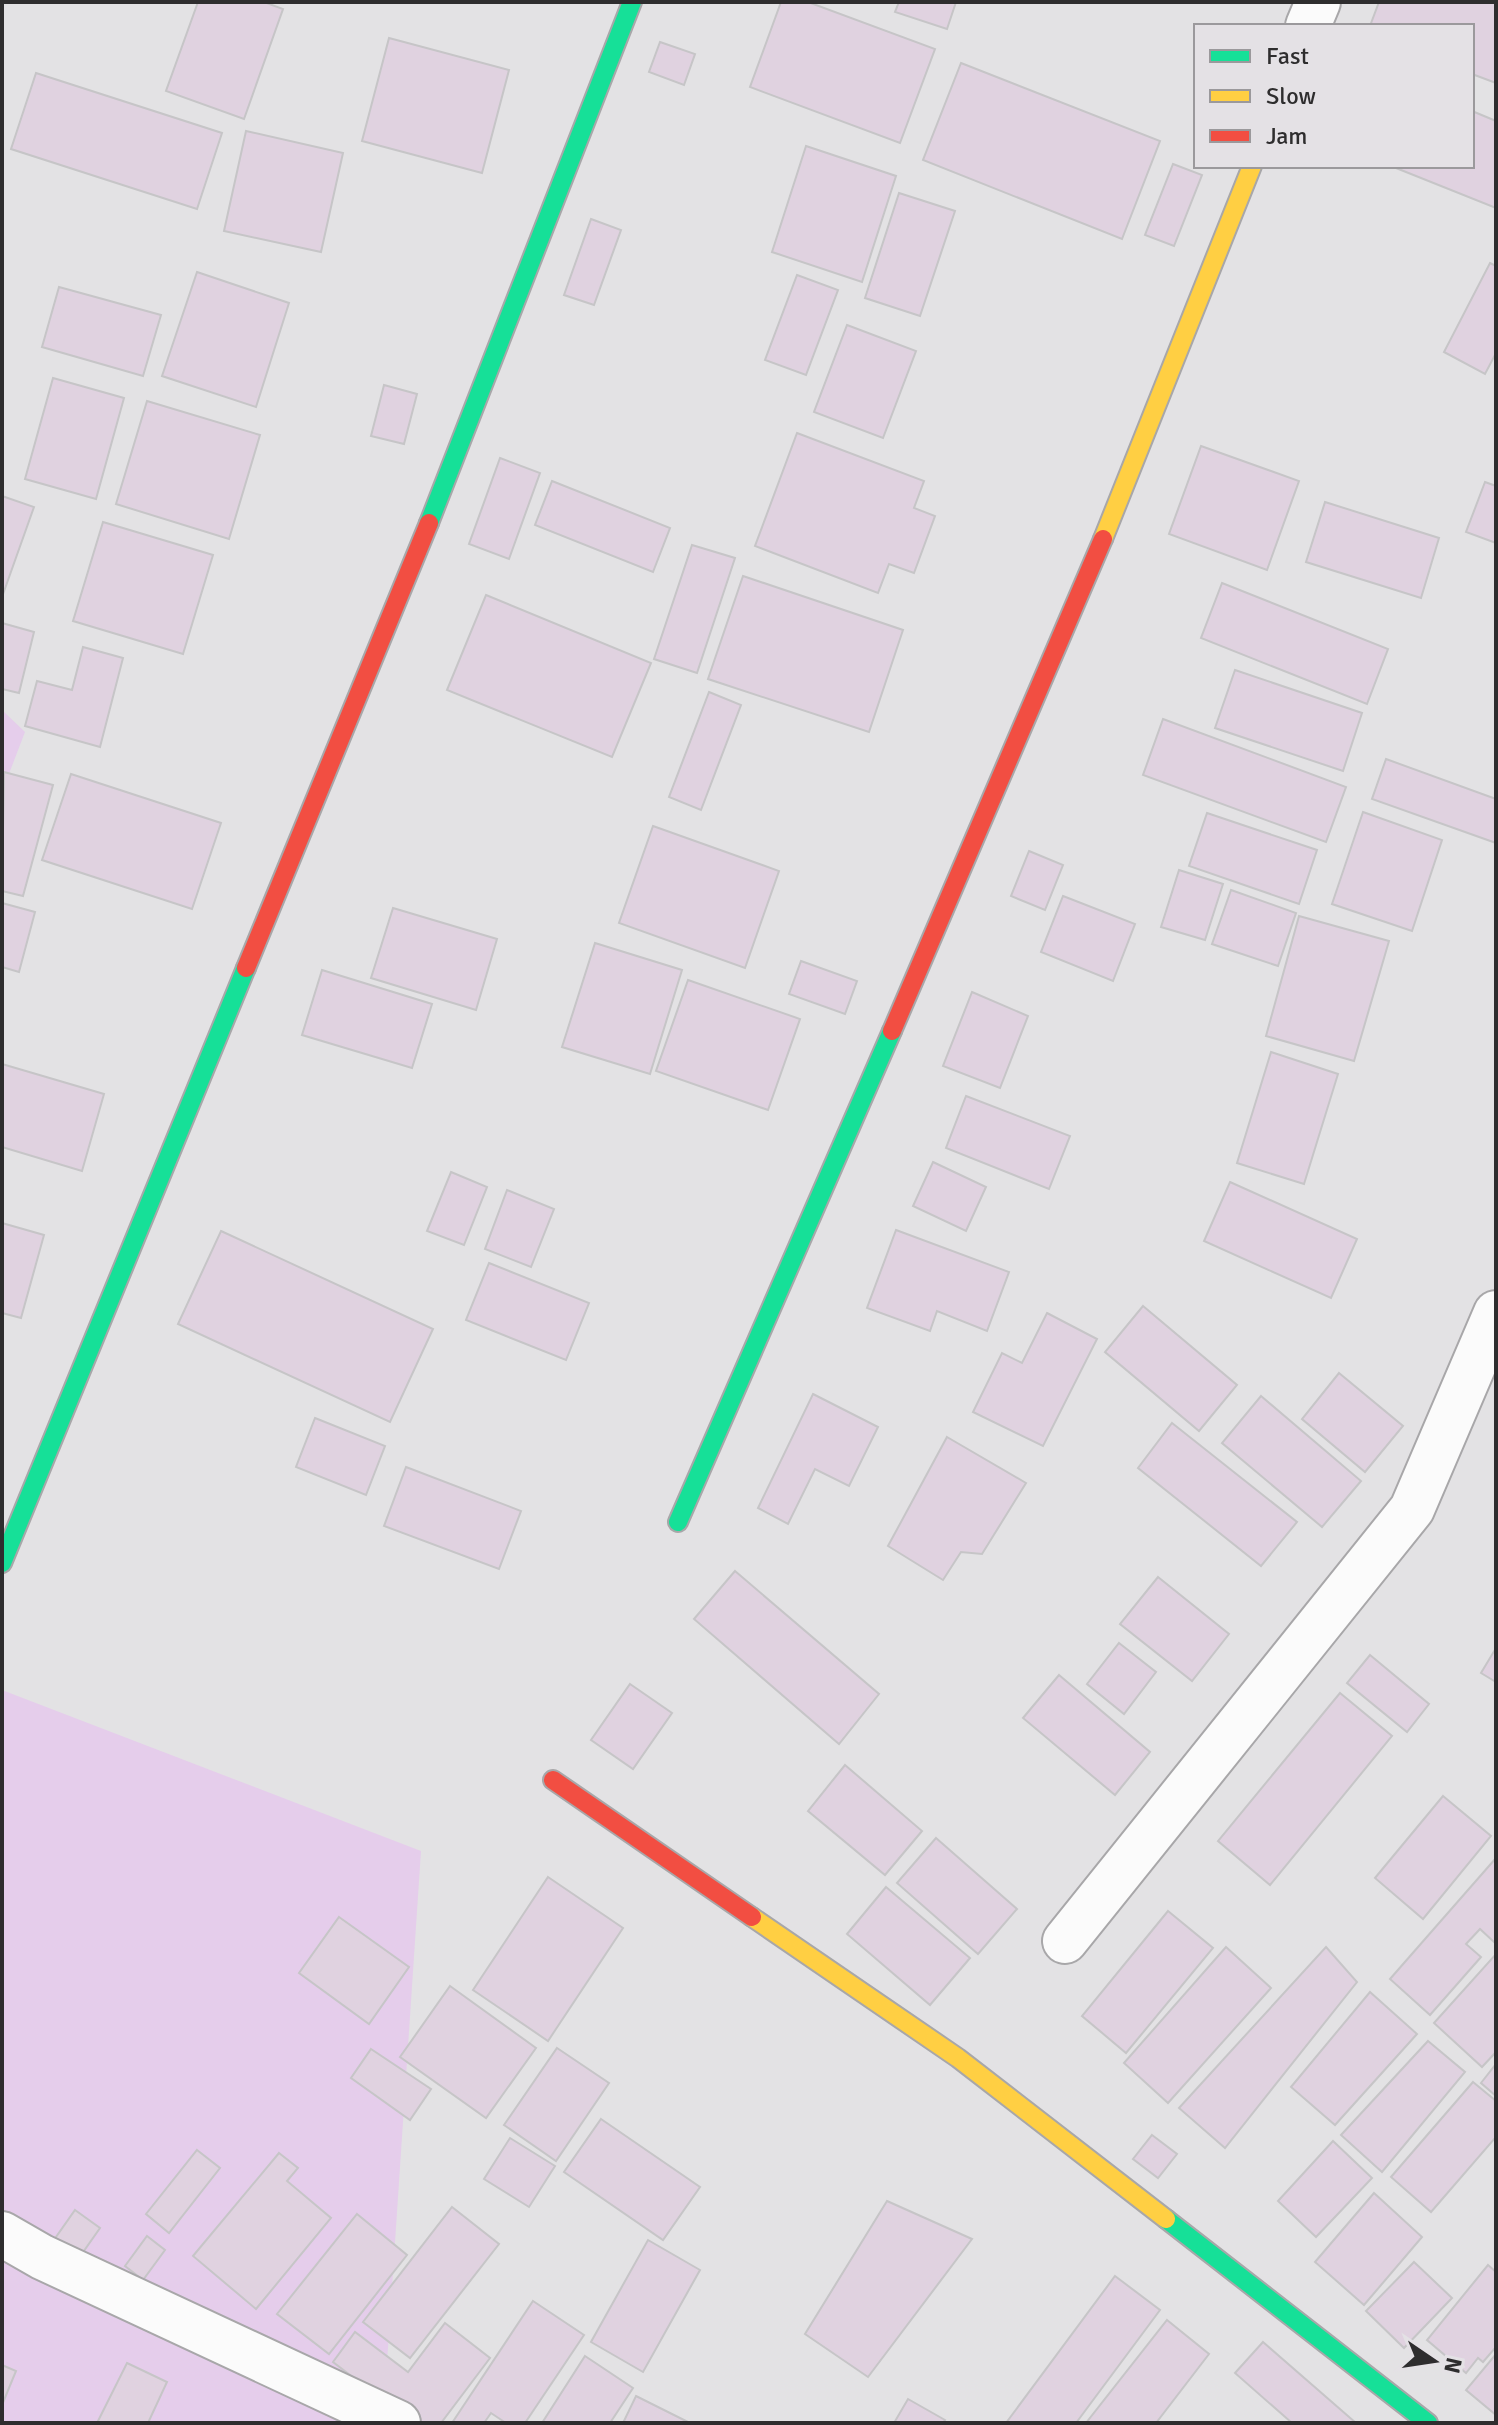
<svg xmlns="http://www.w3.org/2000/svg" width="1498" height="2425" font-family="Signika,sans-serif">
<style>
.green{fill:#e5cdeb}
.building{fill:#e0d2e0;stroke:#c6c5c7;stroke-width:2}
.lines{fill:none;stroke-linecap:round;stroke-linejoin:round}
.street-casing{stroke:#a8a7a9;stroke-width:48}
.fast-casing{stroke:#a8a7a9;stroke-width:22}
.slow-casing{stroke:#a8a7a9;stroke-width:22}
.jam-casing{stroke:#a8a7a9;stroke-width:22}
.street{stroke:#fbfbfb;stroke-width:44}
.fast{stroke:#16e098;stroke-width:18}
.slow{stroke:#ffcf43;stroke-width:18}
.jam{stroke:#f24e42;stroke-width:18}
</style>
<rect width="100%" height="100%" fill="#e3e2e4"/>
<g class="green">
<path d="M 2,710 L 25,732 L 2,792 Z"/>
<path d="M 2,1690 L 421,1851 L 383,2423 L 2,2423 Z"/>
</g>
<g class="building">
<path d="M 198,2 L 264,2 L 283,9 L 244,119 L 166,91 Z"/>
<path d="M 781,2 L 808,2 L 935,49 L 900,143 L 750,87 Z"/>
<path d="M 899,2 L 956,2 L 947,29 L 895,12 Z"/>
<path d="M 1379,2 L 1496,2 L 1496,83 L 1472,74 L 1472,26 L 1370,26 Z"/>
<path d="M 389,38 L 509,70 L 482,173 L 362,141 Z"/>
<path d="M 660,42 L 695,54 L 684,85 L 649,72 Z"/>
<path d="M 961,63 L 1160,141 L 1122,239 L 923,160 Z"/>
<path d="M 36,73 L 222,133 L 197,209 L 11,149 Z"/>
<path d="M 1472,111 L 1496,121 L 1496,208 L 1391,166 L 1472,166 Z"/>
<path d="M 246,131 L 343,153 L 321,252 L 224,231 Z"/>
<path d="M 806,146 L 896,176 L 862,282 L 772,252 Z"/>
<path d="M 1173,164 L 1202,175 L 1174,246 L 1145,235 Z"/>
<path d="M 899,193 L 955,211 L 920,316 L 865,298 Z"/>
<path d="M 591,219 L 621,230 L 594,305 L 564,295 Z"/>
<path d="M 1490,263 L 1496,266 L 1496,353 L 1485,374 L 1444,352 Z"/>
<path d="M 197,272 L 289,303 L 256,407 L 162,376 Z"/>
<path d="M 797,275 L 838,290 L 806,375 L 765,360 Z"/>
<path d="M 59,287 L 161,315 L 143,376 L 42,347 Z"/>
<path d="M 847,325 L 916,351 L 883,438 L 814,412 Z"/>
<path d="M 53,378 L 124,398 L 96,499 L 25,479 Z"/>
<path d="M 384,385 L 417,394 L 404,444 L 371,436 Z"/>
<path d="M 147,401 L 260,435 L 229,539 L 116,504 Z"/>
<path d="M 797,433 L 924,481 L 914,508 L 935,516 L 914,573 L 889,564 L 878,593 L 755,546 Z"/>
<path d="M 1201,446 L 1299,481 L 1267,570 L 1169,534 Z"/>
<path d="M 500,458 L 540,473 L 509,559 L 469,544 Z"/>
<path d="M 552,481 L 670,528 L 653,572 L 535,525 Z"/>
<path d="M 1485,482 L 1496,486 L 1496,543 L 1466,532 Z"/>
<path d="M 2,496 L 34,507 L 2,597 Z"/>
<path d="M 1325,502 L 1439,538 L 1421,598 L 1306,562 Z"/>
<path d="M 103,522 L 213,555 L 183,654 L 73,621 Z"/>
<path d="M 692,545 L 735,558 L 697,673 L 654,659 Z"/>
<path d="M 743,576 L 903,630 L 869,732 L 708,679 Z"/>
<path d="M 1222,583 L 1388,649 L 1367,704 L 1201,638 Z"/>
<path d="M 486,595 L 651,663 L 612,757 L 447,690 Z"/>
<path d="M 2,623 L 34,632 L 19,693 L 2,689 Z"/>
<path d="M 83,647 L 123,658 L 100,747 L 25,726 L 37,681 L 72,690 Z"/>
<path d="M 1235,670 L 1362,713 L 1343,771 L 1215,728 Z"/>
<path d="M 709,692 L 741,705 L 701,810 L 669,797 Z"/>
<path d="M 1163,719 L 1346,787 L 1326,842 L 1143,775 Z"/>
<path d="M 1386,759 L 1496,799 L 1496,843 L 1372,799 Z"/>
<path d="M 4,772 L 53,785 L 23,896 L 2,891 Z"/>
<path d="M 71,774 L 221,823 L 192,909 L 42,860 Z"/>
<path d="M 1363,812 L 1442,840 L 1412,931 L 1332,904 Z"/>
<path d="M 1207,813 L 1317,850 L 1299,904 L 1189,866 Z"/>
<path d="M 653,826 L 779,871 L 745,968 L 619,923 Z"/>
<path d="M 1029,851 L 1063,865 L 1045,910 L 1011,896 Z"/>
<path d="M 1179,870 L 1223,884 L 1205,940 L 1161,927 Z"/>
<path d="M 1231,890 L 1296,913 L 1278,966 L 1212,944 Z"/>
<path d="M 1063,896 L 1135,924 L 1113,981 L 1041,952 Z"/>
<path d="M 2,903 L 35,912 L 19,972 L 2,967 Z"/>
<path d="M 393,908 L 497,939 L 476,1010 L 371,978 Z"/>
<path d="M 1299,916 L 1389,941 L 1354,1061 L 1266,1036 Z"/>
<path d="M 595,943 L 682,970 L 650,1074 L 562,1047 Z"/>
<path d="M 801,961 L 857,981 L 845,1014 L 789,994 Z"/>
<path d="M 322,970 L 432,1004 L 412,1068 L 302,1035 Z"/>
<path d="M 688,980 L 800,1019 L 768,1110 L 656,1071 Z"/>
<path d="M 972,992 L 1028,1016 L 1000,1088 L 943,1066 Z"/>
<path d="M 1271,1052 L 1338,1074 L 1304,1184 L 1237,1163 Z"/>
<path d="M 2,1064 L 104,1094 L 82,1171 L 2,1147 Z"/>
<path d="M 966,1096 L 1070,1136 L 1049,1189 L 946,1148 Z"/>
<path d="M 933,1162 L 986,1187 L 966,1231 L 913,1206 Z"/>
<path d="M 451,1172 L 487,1187 L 464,1245 L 427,1231 Z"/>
<path d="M 1230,1182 L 1357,1239 L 1331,1298 L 1204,1241 Z"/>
<path d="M 507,1190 L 554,1209 L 531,1267 L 485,1249 Z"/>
<path d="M 2,1223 L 44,1235 L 21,1318 L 2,1313 Z"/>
<path d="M 896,1230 L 1009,1272 L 987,1331 L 937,1311 L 930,1331 L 867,1308 Z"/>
<path d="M 221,1231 L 433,1329 L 390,1422 L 178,1324 Z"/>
<path d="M 489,1263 L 589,1303 L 566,1360 L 466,1320 Z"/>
<path d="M 1143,1306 L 1237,1385 L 1199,1431 L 1105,1352 Z"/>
<path d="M 1047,1313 L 1097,1339 L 1043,1446 L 973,1412 L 1002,1353 L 1022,1363 Z"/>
<path d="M 1339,1373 L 1403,1426 L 1365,1472 L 1302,1419 Z"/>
<path d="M 813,1394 L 878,1427 L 849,1486 L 815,1469 L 788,1524 L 758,1508 Z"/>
<path d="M 1261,1396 L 1361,1481 L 1322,1527 L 1222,1443 Z"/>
<path d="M 315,1418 L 385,1446 L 366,1495 L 296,1467 Z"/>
<path d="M 1172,1423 L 1297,1522 L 1261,1566 L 1138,1468 Z"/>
<path d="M 947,1437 L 1026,1483 L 982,1554 L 961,1552 L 943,1580 L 888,1546 Z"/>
<path d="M 406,1467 L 521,1511 L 499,1569 L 384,1526 Z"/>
<path d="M 735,1571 L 879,1694 L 839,1744 L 694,1619 Z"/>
<path d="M 1158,1577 L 1229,1634 L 1192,1681 L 1120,1624 Z"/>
<path d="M 1119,1643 L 1156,1672 L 1124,1714 L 1087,1684 Z"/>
<path d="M 1496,1648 L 1496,1682 L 1481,1673 Z"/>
<path d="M 1370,1655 L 1429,1704 L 1407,1732 L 1347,1683 Z"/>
<path d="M 1059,1675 L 1150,1752 L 1115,1795 L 1023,1718 Z"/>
<path d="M 630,1684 L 672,1713 L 633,1769 L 591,1740 Z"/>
<path d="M 1340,1693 L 1392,1736 L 1270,1885 L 1218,1841 Z"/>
<path d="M 845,1765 L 922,1831 L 885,1875 L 808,1811 Z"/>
<path d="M 1443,1796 L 1491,1836 L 1423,1919 L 1375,1878 Z"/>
<path d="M 936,1838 L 1017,1909 L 978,1954 L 897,1883 Z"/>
<path d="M 1496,1858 L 1496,1939 L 1494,1942 L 1480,1929 L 1466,1944 L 1481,1957 L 1430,2015 L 1390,1979 Z"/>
<path d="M 548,1877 L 623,1928 L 548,2041 L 473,1990 Z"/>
<path d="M 886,1887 L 970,1958 L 930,2005 L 847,1934 Z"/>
<path d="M 1168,1911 L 1213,1948 L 1126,2053 L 1082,2016 Z"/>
<path d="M 339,1917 L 409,1967 L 369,2024 L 299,1973 Z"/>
<path d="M 1226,1947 L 1271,1988 L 1168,2103 L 1124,2063 Z"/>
<path d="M 1326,1947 L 1357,1982 L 1225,2148 L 1179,2108 Z"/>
<path d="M 1496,1954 L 1496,2052 L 1482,2067 L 1434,2023 Z"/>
<path d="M 450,1986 L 536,2048 L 486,2118 L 400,2057 Z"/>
<path d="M 1370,1992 L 1417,2034 L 1335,2125 L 1291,2087 Z"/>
<path d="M 1428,2041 L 1465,2072 L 1382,2172 L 1341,2135 Z"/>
<path d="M 557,2048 L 609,2083 L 556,2161 L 504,2125 Z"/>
<path d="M 371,2049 L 431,2089 L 410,2120 L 351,2078 Z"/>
<path d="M 1496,2064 L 1496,2096 L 1481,2083 Z"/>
<path d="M 1473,2082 L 1496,2101 L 1496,2137 L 1431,2212 L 1391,2177 Z"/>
<path d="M 601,2119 L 700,2187 L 663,2240 L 564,2172 Z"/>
<path d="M 1152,2135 L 1177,2154 L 1158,2178 L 1133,2159 Z"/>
<path d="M 510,2138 L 555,2166 L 529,2207 L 484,2179 Z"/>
<path d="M 1333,2141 L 1372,2178 L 1316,2237 L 1278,2201 Z"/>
<path d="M 197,2150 L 220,2168 L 169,2233 L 146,2214 Z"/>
<path d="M 279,2153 L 298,2168 L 287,2181 L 331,2218 L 256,2309 L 193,2256 Z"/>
<path d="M 1374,2193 L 1422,2237 L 1364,2305 L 1315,2262 Z"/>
<path d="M 887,2201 L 972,2239 L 868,2377 L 805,2334 Z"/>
<path d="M 452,2207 L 499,2244 L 410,2358 L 363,2322 Z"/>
<path d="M 75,2210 L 100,2228 L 74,2265 L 49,2247 Z"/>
<path d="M 357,2214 L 407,2255 L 329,2354 L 277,2314 Z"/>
<path d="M 147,2236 L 165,2250 L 143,2280 L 125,2266 Z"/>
<path d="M 648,2240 L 700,2270 L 643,2372 L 591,2342 Z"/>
<path d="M 1414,2262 L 1452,2298 L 1404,2348 L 1366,2311 Z"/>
<path d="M 1488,2265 L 1496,2272 L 1496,2347 L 1483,2362 L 1478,2358 L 1466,2373 L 1427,2340 Z"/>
<path d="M 1115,2276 L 1160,2310 L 1076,2423 L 1006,2423 Z"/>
<path d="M 533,2301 L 584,2335 L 525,2423 L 506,2423 L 491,2413 L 484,2423 L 452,2423 Z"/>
<path d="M 1167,2320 L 1209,2354 L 1156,2423 L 1086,2423 Z"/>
<path d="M 445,2323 L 490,2358 L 441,2423 L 413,2423 L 333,2362 L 355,2332 L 408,2372 Z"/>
<path d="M 1263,2342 L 1356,2423 L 1292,2423 L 1235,2373 Z"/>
<path d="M 1496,2354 L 1496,2415 L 1466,2390 Z"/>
<path d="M 585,2356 L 633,2388 L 610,2423 L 542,2423 Z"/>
<path d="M 127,2363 L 167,2382 L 148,2423 L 97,2423 Z"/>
<path d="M 2,2365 L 16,2371 L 2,2405 Z"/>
<path d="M 636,2396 L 690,2423 L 623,2423 Z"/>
<path d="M 908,2399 L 945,2420 L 943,2423 L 894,2423 Z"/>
</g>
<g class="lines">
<defs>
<g id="street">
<path d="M 1308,26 L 1318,2"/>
<path d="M 1065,1941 L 1412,1509 L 1496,1313"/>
<path d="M 2,2234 L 42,2257 L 398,2423"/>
</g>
<g id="fast">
<path d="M 429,523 L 632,2"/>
<path d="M 678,1522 L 892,1031"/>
<path d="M 2,1563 L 246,968"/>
<path d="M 1166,2219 L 1428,2423"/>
</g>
<g id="slow">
<path d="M 1103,539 L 1252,166"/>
<path d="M 752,1917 L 958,2058 L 1166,2219"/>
</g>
<g id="jam">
<path d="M 246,968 L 429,523"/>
<path d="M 892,1031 L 1103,539"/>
<path d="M 553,1780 L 752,1917"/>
</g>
</defs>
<use href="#street" class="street-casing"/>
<use href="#fast" class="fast-casing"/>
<use href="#slow" class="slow-casing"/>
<use href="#jam" class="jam-casing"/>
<use href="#street" class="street"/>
<use href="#fast" class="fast"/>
<use href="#slow" class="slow"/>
<use href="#jam" class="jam"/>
</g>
<rect width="1498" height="2425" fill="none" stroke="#2e2d2e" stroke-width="8"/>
<rect x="1194" y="24" width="280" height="144" fill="#e4e1e5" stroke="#9b999c" stroke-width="2"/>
<rect x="1210" y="50" width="40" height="12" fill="#16e098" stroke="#9b999c" stroke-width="2"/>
<text x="1266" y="64" font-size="24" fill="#2e2d2e">Fast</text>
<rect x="1210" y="90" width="40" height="12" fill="#ffcf43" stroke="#9b999c" stroke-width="2"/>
<text x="1266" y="104" font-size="24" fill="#2e2d2e">Slow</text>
<rect x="1210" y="130" width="40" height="12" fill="#f24e42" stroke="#9b999c" stroke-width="2"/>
<text x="1266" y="144" font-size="24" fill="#2e2d2e">Jam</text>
<g transform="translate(1434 2361) rotate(103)" stroke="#e4e1e5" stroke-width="6" paint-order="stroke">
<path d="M0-6L14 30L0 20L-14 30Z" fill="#2e2d2e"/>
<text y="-12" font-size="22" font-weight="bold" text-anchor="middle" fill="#2e2d2e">N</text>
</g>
</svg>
